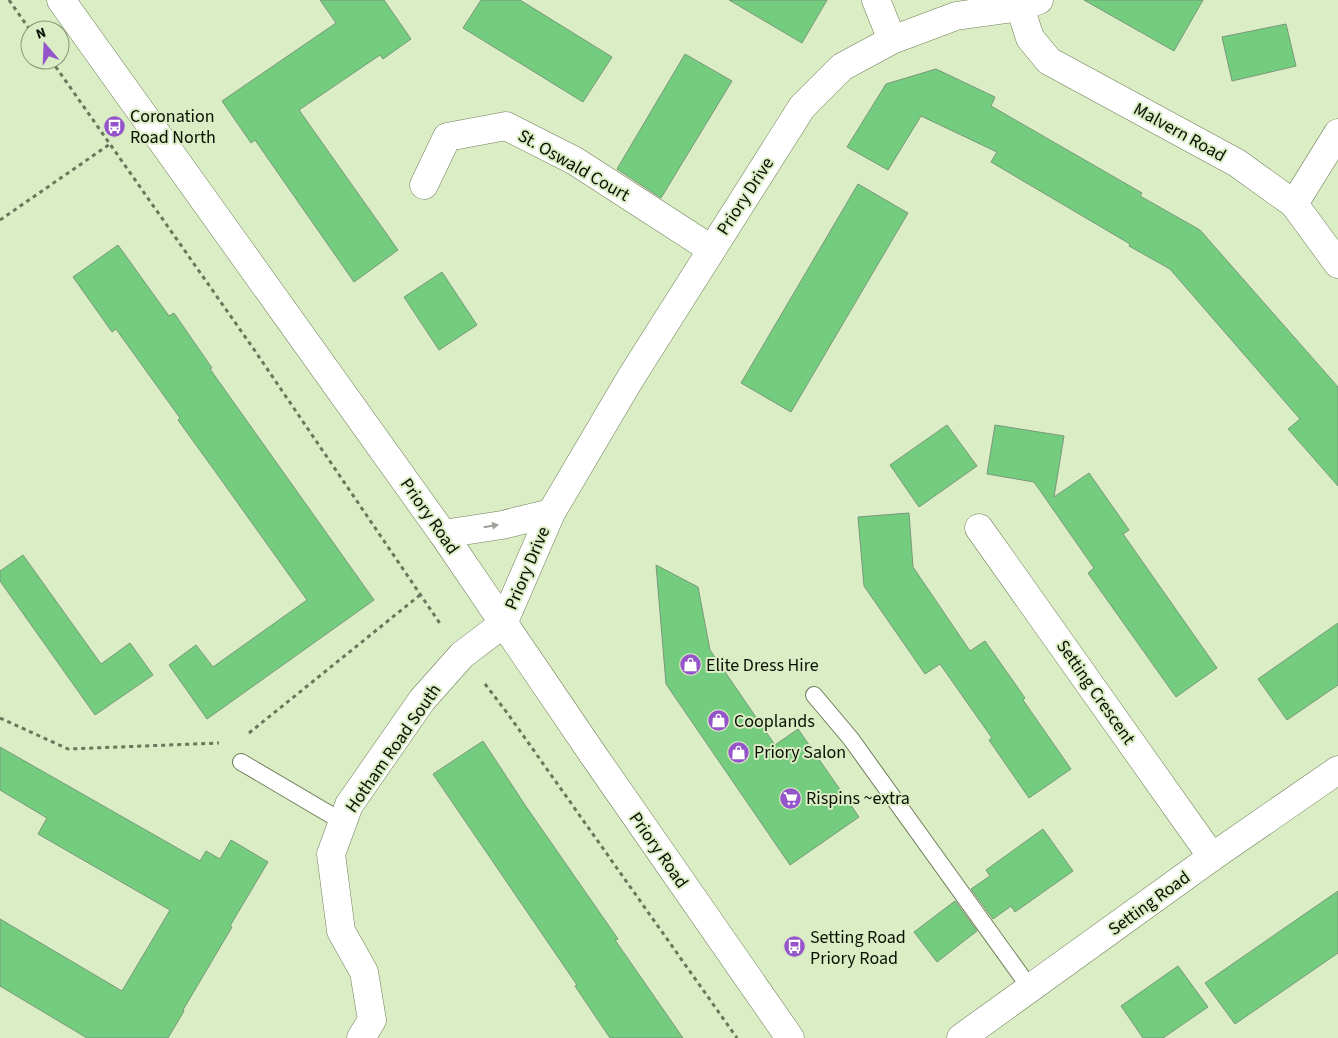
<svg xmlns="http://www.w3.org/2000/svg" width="1338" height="1038" font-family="'Source Sans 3',sans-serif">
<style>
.building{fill:#74cd7f;stroke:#78987a}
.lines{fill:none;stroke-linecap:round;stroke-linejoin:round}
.service-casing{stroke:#6f7e59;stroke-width:18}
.minor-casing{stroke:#6f7e59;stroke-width:29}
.tertiary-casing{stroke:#6f7e59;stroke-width:29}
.path{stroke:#6b765c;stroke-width:3;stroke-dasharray:4 4;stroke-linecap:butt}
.service{stroke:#fff;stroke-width:16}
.minor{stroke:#fff;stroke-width:28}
.tertiary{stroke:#fff;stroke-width:28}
.oneway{fill:#9d9f9a}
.labels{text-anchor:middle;stroke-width:4;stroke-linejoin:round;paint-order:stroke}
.poi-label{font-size:18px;fill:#0a1003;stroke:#dbedc4;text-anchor:start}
.street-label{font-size:18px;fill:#0a1003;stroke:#dbedc4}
</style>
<rect width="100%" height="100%" fill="#dbedc4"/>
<g class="building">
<path d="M 320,0 L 384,0 L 411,39 L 383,59 L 380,55 L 299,110 L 398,250 L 354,282 L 255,140 L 251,143 L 222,101 L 336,23 Z"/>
<path d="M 481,0 L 520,0 L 612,57 L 583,102 L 463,28 Z"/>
<path d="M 729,0 L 827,0 L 802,43 Z"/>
<path d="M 1084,0 L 1203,0 L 1174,51 Z"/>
<path d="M 1286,24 L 1296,66 L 1232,81 L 1222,37 Z"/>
<path d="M 685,54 L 732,81 L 661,198 L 617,169 Z"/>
<path d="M 936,69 L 995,97 L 991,106 L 1142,193 L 1140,196 L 1200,230 L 1338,387 L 1338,486 L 1288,429 L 1300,419 L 1170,269 L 1129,246 L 1130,244 L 991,162 L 997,152 L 921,116 L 888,170 L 847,147 L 886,84 Z"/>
<path d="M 858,184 L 908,213 L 791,412 L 741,383 Z"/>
<path d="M 118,245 L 169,316 L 174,313 L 212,368 L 210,369 L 374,600 L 207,719 L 169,665 L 196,645 L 213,667 L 307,600 L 217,474 L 178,420 L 180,418 L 116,329 L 112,332 L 73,277 Z"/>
<path d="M 442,272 L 477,325 L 439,350 L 404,297 Z"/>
<path d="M 947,425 L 977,466 L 919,507 L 890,465 Z"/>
<path d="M 995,425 L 1064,436 L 1054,497 L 1089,473 L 1129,530 L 1123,534 L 1217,668 L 1176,697 L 1088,573 L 1094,568 L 1034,482 L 987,474 Z"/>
<path d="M 909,513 L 913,567 L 970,651 L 985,641 L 1025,698 L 1023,700 L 1071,769 L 1029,798 L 989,740 L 992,738 L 940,664 L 925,674 L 864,586 L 858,517 Z"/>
<path d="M 23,555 L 101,664 L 130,643 L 153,675 L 95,715 L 0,581 L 0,571 Z"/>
<path d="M 656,565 L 698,587 L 710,650 L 775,745 L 798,729 L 859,817 L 790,865 L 666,684 Z"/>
<path d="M 1338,623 L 1338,685 L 1287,720 L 1258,679 Z"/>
<path d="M 483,741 L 525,805 L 618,939 L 615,940 L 683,1038 L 610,1038 L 575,986 L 577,985 L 433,774 Z"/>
<path d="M 0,747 L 200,861 L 206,851 L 220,859 L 231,840 L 268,862 L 230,926 L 232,927 L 183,1010 L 184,1011 L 168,1038 L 87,1038 L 0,986 L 0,919 L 122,991 L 170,910 L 38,834 L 47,818 L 0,790 Z"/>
<path d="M 1043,829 L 1073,871 L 1015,912 L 1011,906 L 993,919 L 971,889 L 990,876 L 986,870 Z"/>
<path d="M 1338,891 L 1338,953 L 1235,1024 L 1205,983 Z"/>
<path d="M 955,901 L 977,931 L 937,962 L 914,932 Z"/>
<path d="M 1178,966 L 1208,1007 L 1163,1038 L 1143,1038 L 1121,1006 Z"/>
</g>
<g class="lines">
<defs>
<g id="service">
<path d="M 814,695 L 851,739 L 1030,988"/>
<path d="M 241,762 L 343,822"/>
</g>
<g id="minor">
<path d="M 876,0 L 892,40"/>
<path d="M 1020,7 L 1030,38 L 1049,61 L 1237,163 L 1294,204 L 1338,264"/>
<path d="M 424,185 L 447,137 L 506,126 L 575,161 L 711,249"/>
<path d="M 1294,204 L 1338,133"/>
<path d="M 979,528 L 1212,857"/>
<path d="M 443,534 L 502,525 L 551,513"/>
<path d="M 361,1038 L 372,1020 L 364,972 L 341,931 L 331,854 L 349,805 L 422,700 L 462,655 L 503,624 L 551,513 L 630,379 L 802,107 L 842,67 L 892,40 L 956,16 L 1020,7 L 1039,0"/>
<path d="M 961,1038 L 1212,857 L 1338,770"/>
</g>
<path id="tertiary" d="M 61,0 L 443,534 L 594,756 L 790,1038"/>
</defs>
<use href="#service" class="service-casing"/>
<use href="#minor" class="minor-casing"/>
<use href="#tertiary" class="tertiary-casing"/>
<g class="path">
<path d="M 9,0 L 30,30"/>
<path d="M 51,60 L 253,348 L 441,625"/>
<path d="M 0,220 L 110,144"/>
<path d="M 485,684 L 508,714 L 737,1038"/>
<path d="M 0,718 L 68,749 L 219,743"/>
<path d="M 249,733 L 420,595"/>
</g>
<use href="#service" class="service"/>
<use href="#minor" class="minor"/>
<use href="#tertiary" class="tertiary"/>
</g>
<defs><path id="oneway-solid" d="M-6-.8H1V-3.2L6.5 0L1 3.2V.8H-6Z" transform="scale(1.25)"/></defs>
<use class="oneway" href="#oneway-solid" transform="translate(491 526) rotate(-9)"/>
<defs>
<symbol id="bus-disc" viewBox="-11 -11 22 22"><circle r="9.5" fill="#9454ca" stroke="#dbedc4"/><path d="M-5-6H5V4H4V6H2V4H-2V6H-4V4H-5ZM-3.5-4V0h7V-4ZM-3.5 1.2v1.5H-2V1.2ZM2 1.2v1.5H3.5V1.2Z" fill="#fff"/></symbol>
<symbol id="shop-disc" viewBox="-11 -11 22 22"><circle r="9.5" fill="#9454ca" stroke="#dbedc4"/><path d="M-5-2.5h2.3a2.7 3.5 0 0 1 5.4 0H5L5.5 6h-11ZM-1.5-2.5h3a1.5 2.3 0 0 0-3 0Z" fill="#fff"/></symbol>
<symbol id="supermarket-disc" viewBox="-11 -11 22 22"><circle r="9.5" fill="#9454ca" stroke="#dbedc4"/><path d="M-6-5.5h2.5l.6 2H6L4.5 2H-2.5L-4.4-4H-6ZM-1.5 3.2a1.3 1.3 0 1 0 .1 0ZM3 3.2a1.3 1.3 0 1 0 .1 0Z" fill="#fff"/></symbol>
</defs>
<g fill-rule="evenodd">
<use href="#bus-disc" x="102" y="114" width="25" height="25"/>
<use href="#shop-disc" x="678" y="652" width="25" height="25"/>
<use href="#shop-disc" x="706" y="708" width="25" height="25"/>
<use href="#shop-disc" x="726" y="740" width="25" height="25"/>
<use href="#supermarket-disc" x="778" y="786" width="25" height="25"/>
<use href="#bus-disc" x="782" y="934" width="25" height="25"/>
</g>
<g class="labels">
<g class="poi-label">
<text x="130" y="122">Coronation<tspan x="130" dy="21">Road North</tspan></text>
<text x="706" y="671">Elite Dress Hire</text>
<text x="734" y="727">Cooplands</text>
<text x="754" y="758">Priory Salon</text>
<text x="806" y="804">Rispins ~extra</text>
<text x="810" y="943">Setting Road<tspan x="810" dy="21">Priory Road</tspan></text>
</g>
<g class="street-label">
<text transform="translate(1180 132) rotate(29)" y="6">Malvern Road</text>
<text transform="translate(574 165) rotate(30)" y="6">St. Oswald Court</text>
<text transform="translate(745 196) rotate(-57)" y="6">Priory Drive</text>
<text transform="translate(430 516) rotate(55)" y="6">Priory Road</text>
<text transform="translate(527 568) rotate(-67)" y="6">Priory Drive</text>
<text transform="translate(1096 692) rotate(55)" y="6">Setting Crescent</text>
<text transform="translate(393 748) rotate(-55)" y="6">Hotham Road South</text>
<text transform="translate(659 850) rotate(55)" y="6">Priory Road</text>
<text transform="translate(1149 903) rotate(-36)" y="6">Setting Road</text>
</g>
</g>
<g transform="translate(45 45) rotate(341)"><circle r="24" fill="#dbedc4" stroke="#879577"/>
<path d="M0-4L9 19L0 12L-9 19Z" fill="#9454ca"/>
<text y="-8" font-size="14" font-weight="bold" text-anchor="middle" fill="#0a1003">N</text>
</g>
</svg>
